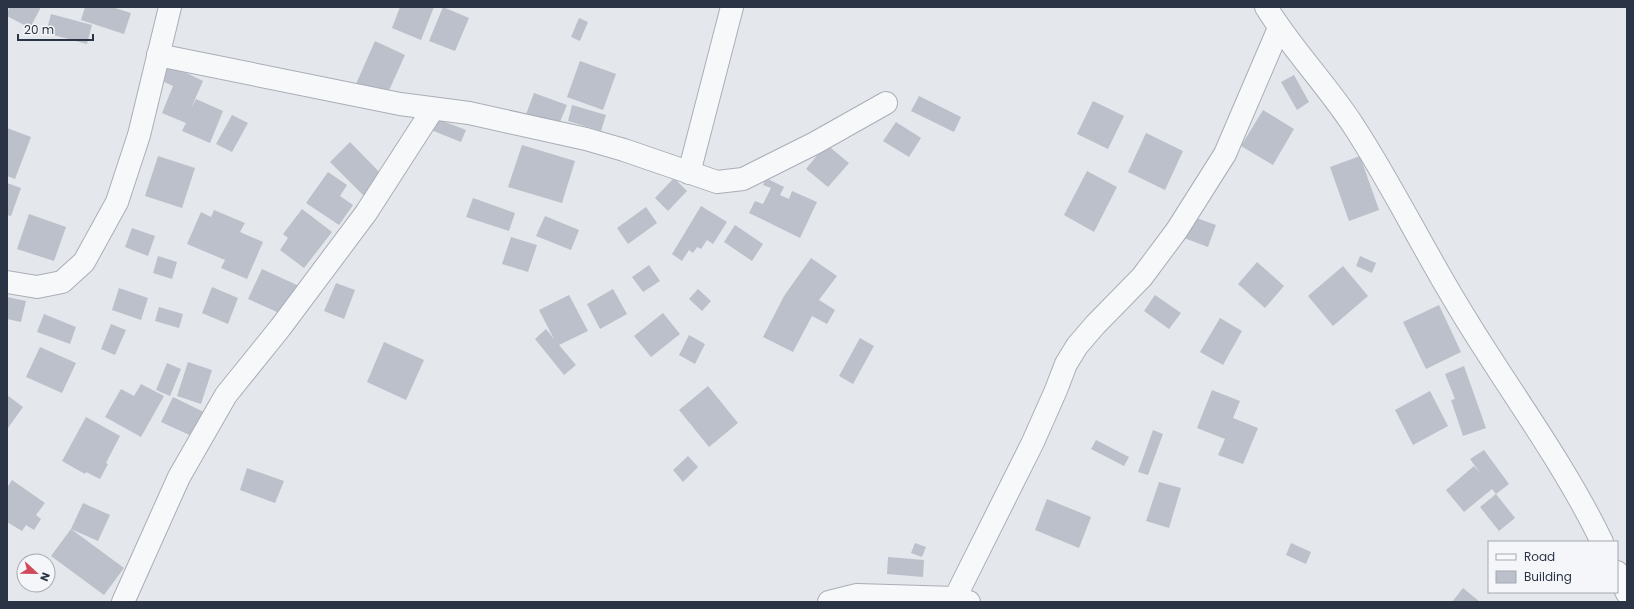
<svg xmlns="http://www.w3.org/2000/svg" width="1634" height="609" font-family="Poppins,sans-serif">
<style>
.building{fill:#bbc0ca}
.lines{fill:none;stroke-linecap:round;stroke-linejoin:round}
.minor-casing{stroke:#a9aeb7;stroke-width:24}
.minor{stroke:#f7f8fa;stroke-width:22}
</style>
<rect width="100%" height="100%" fill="#e4e7ec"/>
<g class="building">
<path d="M 9,7 L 41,7 L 30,28 L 7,16 Z"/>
<path d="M 85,7 L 112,7 L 131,13 L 124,34 L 81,20 Z"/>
<path d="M 400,7 L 434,7 L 421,40 L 392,28 Z"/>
<path d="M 443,7 L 469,18 L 455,51 L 429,41 Z"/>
<path d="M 51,14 L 92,25 L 87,44 L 46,33 Z"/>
<path d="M 579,18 L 588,22 L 580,41 L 571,37 Z"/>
<path d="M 375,41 L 405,55 L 386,97 L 356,84 Z"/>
<path d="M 580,61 L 616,74 L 603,110 L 567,97 Z"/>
<path d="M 168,64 L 203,81 L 191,108 L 196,99 L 223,111 L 210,143 L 182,131 L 186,123 L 162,113 L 173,86 L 160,80 Z"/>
<path d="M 1294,75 L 1309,102 L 1297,110 L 1281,82 Z"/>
<path d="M 534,93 L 567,105 L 557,129 L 525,117 Z"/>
<path d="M 919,96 L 961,117 L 954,132 L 911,111 Z"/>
<path d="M 1093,101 L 1124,116 L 1108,149 L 1077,134 Z"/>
<path d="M 572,105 L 606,115 L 601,131 L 568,121 Z"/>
<path d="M 1263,110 L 1294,129 L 1273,165 L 1241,146 Z"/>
<path d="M 232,115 L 248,123 L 232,152 L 216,144 Z"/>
<path d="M 435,118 L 466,130 L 461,142 L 431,130 Z"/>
<path d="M 896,122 L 921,138 L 909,157 L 883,141 Z"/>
<path d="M 7,128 L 31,137 L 15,179 L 7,176 Z"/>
<path d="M 1146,133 L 1183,151 L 1165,190 L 1128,172 Z"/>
<path d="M 350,142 L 386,179 L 367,199 L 330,162 Z"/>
<path d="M 826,144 L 849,163 L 828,187 L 806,169 Z"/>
<path d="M 522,145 L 575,161 L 562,203 L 508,187 Z"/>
<path d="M 158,156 L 195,168 L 182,208 L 145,196 Z"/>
<path d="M 1360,156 L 1379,210 L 1349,221 L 1330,167 Z"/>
<path d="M 1087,171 L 1117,187 L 1094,232 L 1064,215 Z"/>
<path d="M 328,172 L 347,185 L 340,196 L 353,205 L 339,225 L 306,203 Z"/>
<path d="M 674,178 L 687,191 L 668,211 L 655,198 Z"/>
<path d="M 766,178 L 784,187 L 780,195 L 789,199 L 792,191 L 817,202 L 800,238 L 749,213 L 755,201 L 763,204 L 771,188 L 763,185 Z"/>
<path d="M 7,183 L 21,188 L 11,216 L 7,215 Z"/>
<path d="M 473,198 L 515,213 L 509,231 L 466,217 Z"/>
<path d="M 701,206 L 727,222 L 713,244 L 707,240 L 701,249 L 697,247 L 693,253 L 689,250 L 682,261 L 672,254 Z"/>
<path d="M 646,207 L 657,223 L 628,244 L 617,228 Z"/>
<path d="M 302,209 L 332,232 L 304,268 L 280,250 L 288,238 L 283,234 Z"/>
<path d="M 214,210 L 245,223 L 240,232 L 263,242 L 247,279 L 221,268 L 225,260 L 187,244 L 201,212 L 211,217 Z"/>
<path d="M 29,214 L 66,227 L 54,261 L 17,249 Z"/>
<path d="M 545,216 L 579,230 L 571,250 L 536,236 Z"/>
<path d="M 1191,216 L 1216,225 L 1208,247 L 1184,238 Z"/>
<path d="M 735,225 L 763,244 L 752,261 L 724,242 Z"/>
<path d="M 132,228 L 155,236 L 148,256 L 125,247 Z"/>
<path d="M 511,237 L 537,245 L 528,272 L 502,264 Z"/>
<path d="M 158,256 L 177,262 L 172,279 L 153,273 Z"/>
<path d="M 1360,256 L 1376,263 L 1372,273 L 1356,266 Z"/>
<path d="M 811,258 L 837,276 L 819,300 L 835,310 L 827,324 L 812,316 L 793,352 L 763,337 L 784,296 Z"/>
<path d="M 1257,262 L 1284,286 L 1265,308 L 1238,284 Z"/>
<path d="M 649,265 L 660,281 L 643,292 L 632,277 Z"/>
<path d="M 1343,266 L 1368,296 L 1333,326 L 1308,296 Z"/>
<path d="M 262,269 L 299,286 L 286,316 L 248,299 Z"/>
<path d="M 336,283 L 355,290 L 344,319 L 324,311 Z"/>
<path d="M 212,287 L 238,298 L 228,324 L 202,313 Z"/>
<path d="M 119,288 L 148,298 L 141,320 L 112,310 Z"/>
<path d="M 613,289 L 627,314 L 600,329 L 587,304 Z"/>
<path d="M 698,289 L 711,301 L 702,311 L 689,299 Z"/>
<path d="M 569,295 L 588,331 L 559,345 L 576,365 L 564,375 L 535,339 L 546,329 L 554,339 L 539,310 Z"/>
<path d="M 1155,295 L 1181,313 L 1169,329 L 1144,311 Z"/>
<path d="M 7,297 L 26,301 L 21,322 L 7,319 Z"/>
<path d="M 1439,305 L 1461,352 L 1426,369 L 1403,322 Z"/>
<path d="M 159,307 L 183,314 L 179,328 L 155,321 Z"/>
<path d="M 663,313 L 680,334 L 651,357 L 634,336 Z"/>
<path d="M 44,314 L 76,327 L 70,344 L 37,332 Z"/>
<path d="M 1220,318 L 1242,331 L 1223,365 L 1200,352 Z"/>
<path d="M 111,324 L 126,330 L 115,355 L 101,349 Z"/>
<path d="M 689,335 L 705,344 L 695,364 L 679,355 Z"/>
<path d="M 860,338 L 874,346 L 853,384 L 839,376 Z"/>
<path d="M 384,342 L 424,360 L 406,400 L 367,382 Z"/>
<path d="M 40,347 L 76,363 L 62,393 L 26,377 Z"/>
<path d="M 188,362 L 212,370 L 201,404 L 177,396 Z"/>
<path d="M 167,363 L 181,369 L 170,396 L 156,390 Z"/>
<path d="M 1464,366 L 1486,428 L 1463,436 L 1451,400 L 1455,399 L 1445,374 Z"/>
<path d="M 141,384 L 164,396 L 141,437 L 105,417 L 121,389 L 134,396 Z"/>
<path d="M 708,386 L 738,423 L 709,447 L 679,410 Z"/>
<path d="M 1212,390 L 1240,401 L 1233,418 L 1258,428 L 1243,464 L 1218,455 L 1225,439 L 1197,428 Z"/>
<path d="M 1430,391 L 1448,426 L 1413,445 L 1395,410 Z"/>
<path d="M 7,395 L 23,407 L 8,428 L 7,428 Z"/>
<path d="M 173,397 L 208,414 L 196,438 L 161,422 Z"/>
<path d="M 86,417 L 120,436 L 106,463 L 108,464 L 100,479 L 86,472 L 85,474 L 62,461 Z"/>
<path d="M 1153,430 L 1163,434 L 1148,475 L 1138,472 Z"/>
<path d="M 1096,440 L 1129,457 L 1124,466 L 1091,449 Z"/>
<path d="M 1484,450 L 1509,484 L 1496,494 L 1492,489 L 1464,512 L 1446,490 L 1474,466 L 1481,474 L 1470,459 Z"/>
<path d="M 688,456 L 698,467 L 683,482 L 673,470 Z"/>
<path d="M 247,468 L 284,481 L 275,503 L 240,490 Z"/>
<path d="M 12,480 L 45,503 L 36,515 L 41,519 L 34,530 L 26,525 L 22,531 L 7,522 L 7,488 Z"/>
<path d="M 1159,482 L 1181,488 L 1169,528 L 1146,521 Z"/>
<path d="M 1496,494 L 1515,518 L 1499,531 L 1480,507 Z"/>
<path d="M 1047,499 L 1091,517 L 1079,548 L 1035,530 Z"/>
<path d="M 83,503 L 110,515 L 98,541 L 71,529 Z"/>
<path d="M 71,529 L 124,568 L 104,595 L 51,556 Z"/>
<path d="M 915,543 L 926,547 L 922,557 L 911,553 Z"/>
<path d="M 1291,543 L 1311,552 L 1306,564 L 1286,555 Z"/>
<path d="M 888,557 L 924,560 L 923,577 L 887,574 Z"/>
<path d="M 1463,588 L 1480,602 L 1452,602 Z"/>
</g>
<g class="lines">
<defs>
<g id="minor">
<path d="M 1266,7 C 1292,49 1326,84 1353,125 C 1391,183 1422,247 1458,306 C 1505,385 1562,459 1602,542"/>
<path d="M 158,55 L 400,104 L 469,113 L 586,139 L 624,150 L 717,182 L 743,179 L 815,143 L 886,103"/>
<path d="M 689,173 L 732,7"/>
<path d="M 7,282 L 37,287 L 62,282 L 84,262 L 117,202 L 139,135 L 170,7"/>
<path d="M 1617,572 L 1627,593"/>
<path d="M 955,598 L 1033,442 L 1056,390 L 1066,364 L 1077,346 L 1095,325 L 1142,277 L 1177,230 L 1225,154 L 1279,28"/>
<path d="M 123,602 L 179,477 L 226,395 L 280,328 L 366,213 L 433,109"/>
<path d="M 829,602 L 857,595 L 955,598 L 969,602"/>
</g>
</defs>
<use href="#minor" class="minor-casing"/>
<use href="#minor" class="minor"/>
</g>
<rect width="1634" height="609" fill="none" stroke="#2b3445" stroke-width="16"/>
<rect x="1488" y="541" width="130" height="52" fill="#f4f6f9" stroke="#a4a8b1"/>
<rect x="1496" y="554" width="20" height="6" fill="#f7f8fa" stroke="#a4a8b1"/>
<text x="1524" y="561" font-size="12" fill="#2b3445">Road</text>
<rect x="1496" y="571" width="20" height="12" fill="#bbc0ca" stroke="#a4a8b1"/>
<text x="1524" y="581" font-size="12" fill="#2b3445">Building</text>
<g transform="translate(36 573) rotate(112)"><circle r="19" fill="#f4f6f9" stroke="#a4a8b1"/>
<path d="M0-3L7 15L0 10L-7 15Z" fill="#d1495b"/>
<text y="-6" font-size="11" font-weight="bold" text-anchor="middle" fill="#2b3445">N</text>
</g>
<path d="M18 34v6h75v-6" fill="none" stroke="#2b3445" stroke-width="2"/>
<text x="24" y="34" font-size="12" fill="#2b3445" stroke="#f4f6f9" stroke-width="3" paint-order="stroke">20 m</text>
</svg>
